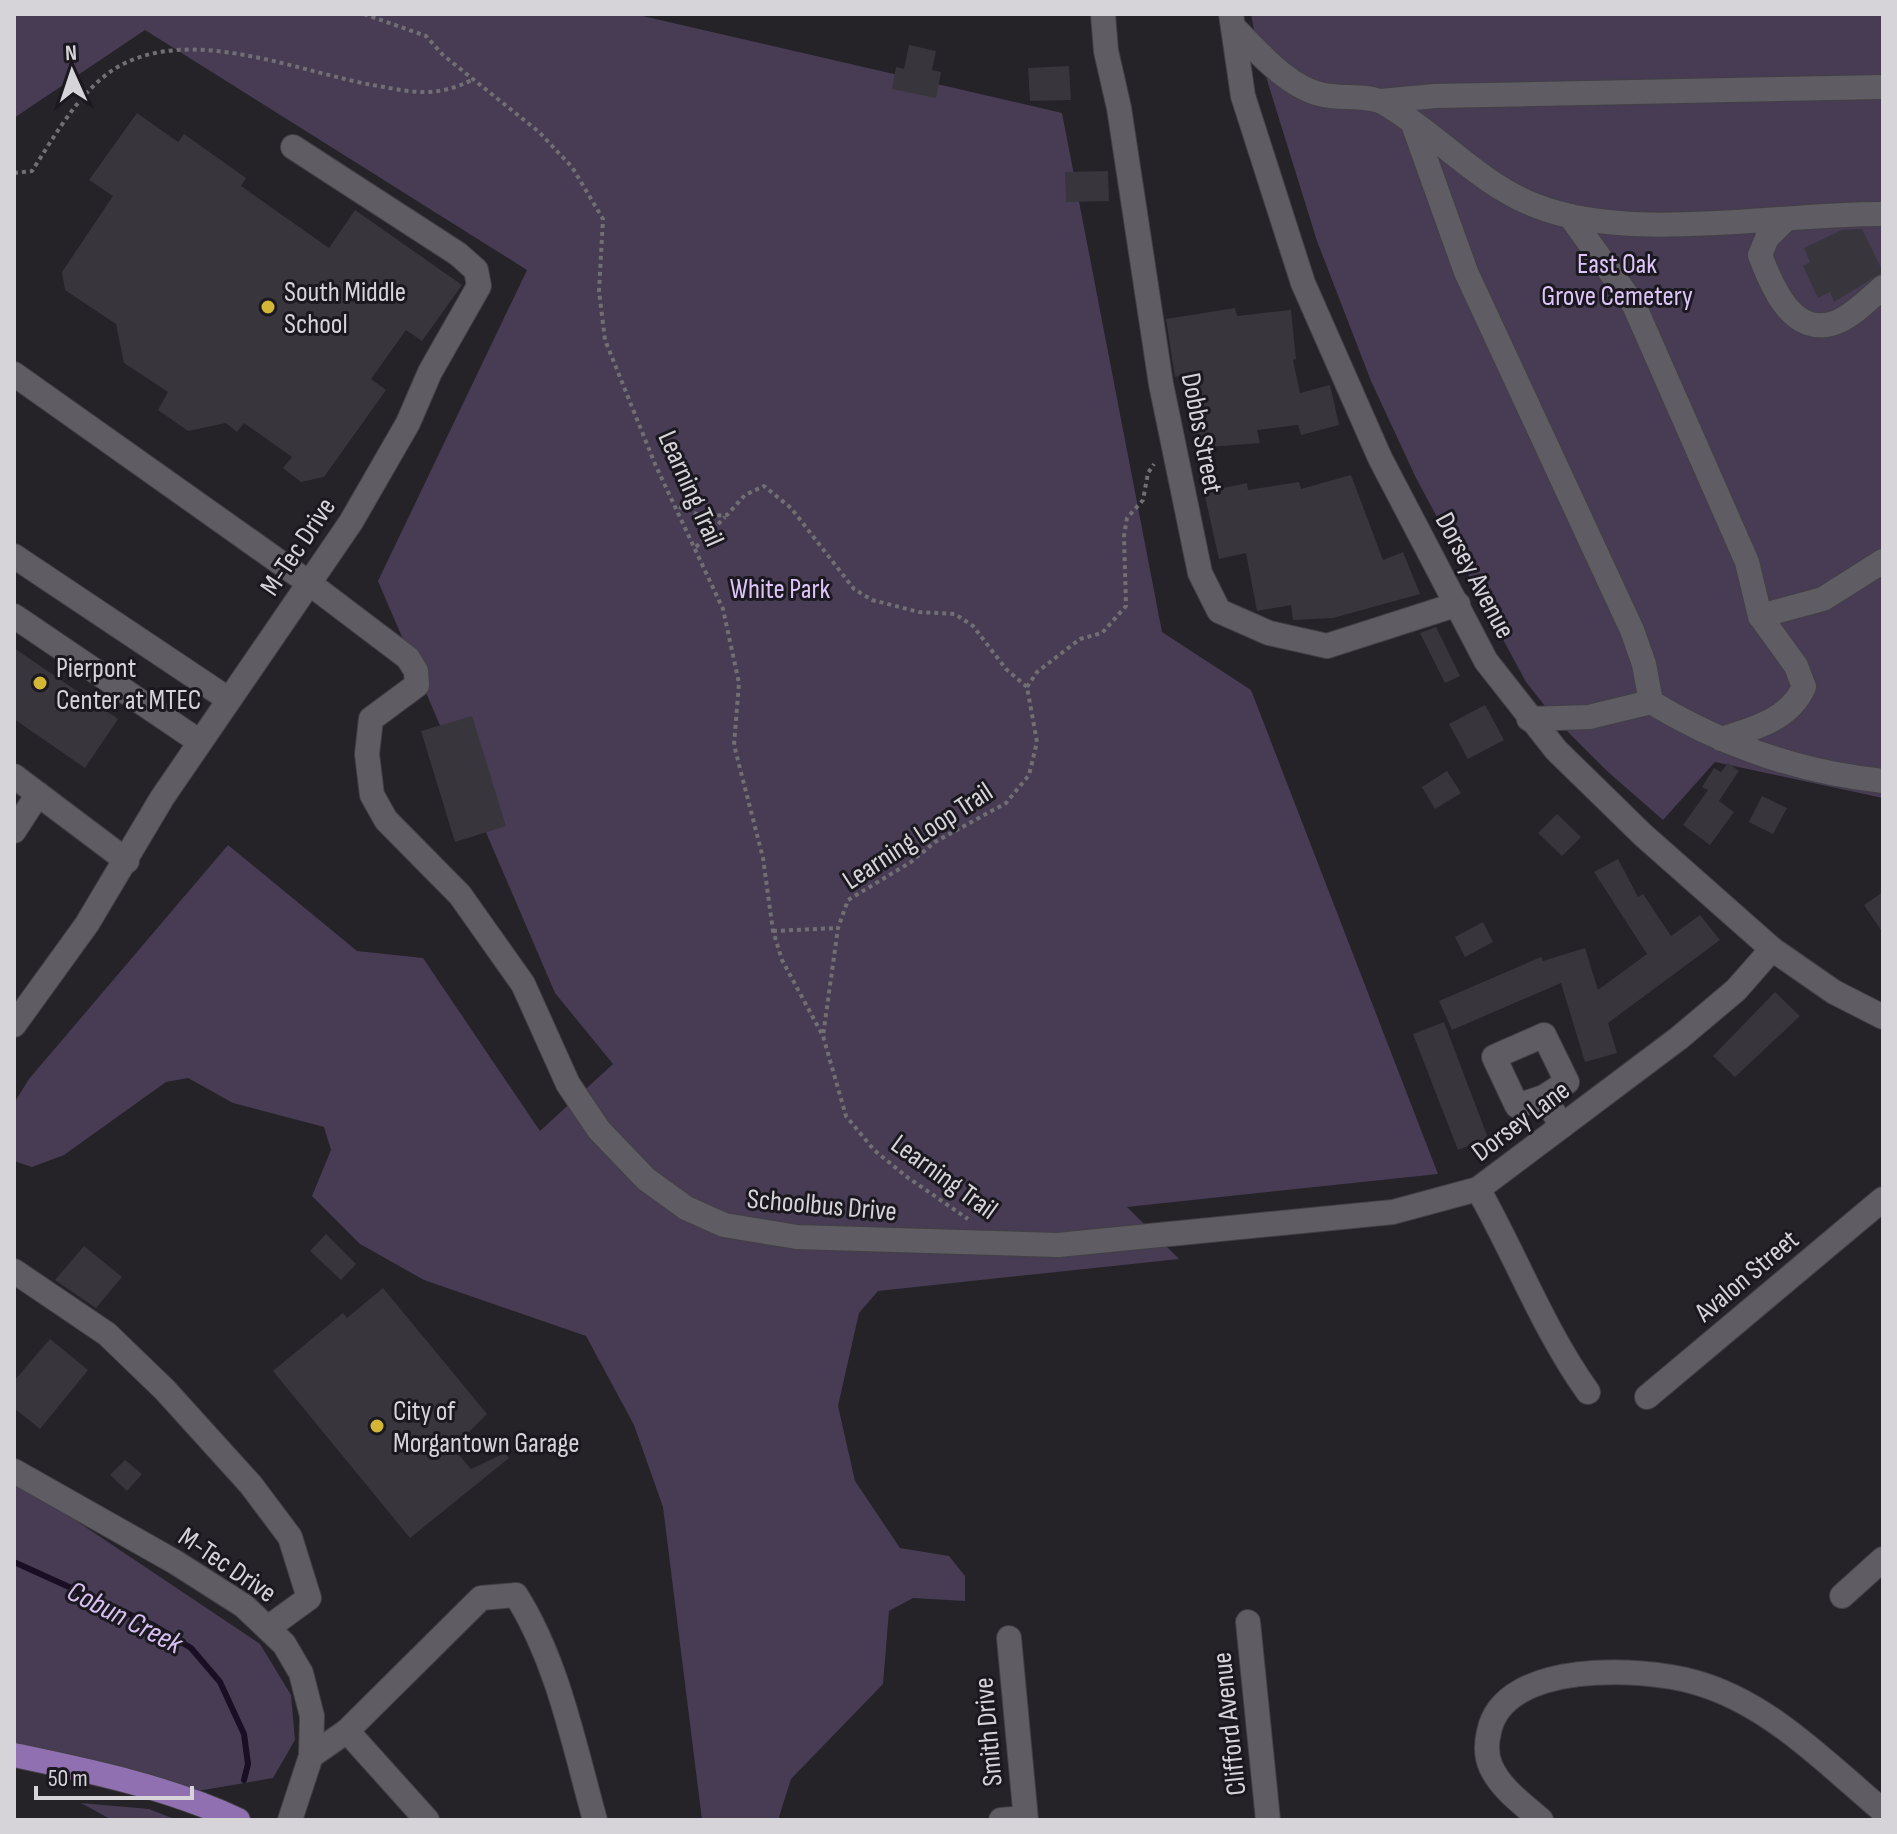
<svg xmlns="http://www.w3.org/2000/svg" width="1897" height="1834" font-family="'Sofia Sans Condensed',sans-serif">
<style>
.green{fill:#473c54}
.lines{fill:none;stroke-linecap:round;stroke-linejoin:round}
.stream{stroke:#190e24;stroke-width:6}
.building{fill:#38363c}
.minor-casing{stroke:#424045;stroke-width:26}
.major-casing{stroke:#424045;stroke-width:26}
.path{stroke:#716f74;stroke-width:4;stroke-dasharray:4 4;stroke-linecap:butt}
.minor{stroke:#605c63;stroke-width:24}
.major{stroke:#9170b2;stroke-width:24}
.poi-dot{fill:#d3b635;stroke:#1b191f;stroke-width:3}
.labels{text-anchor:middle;stroke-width:6;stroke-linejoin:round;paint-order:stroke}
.park-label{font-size:28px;fill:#ddc5f9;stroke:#1b191f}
.poi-label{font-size:28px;fill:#d6d4d8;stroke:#1b191f;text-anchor:start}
.street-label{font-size:28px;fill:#d6d4d8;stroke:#1b191f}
.water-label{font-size:30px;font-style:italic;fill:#d7bff2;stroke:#1b191f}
</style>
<rect width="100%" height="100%" fill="#252228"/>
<g class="green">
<path d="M 14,14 L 634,14 L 1062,113 L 1162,632 L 1251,690 L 1438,1174 L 1127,1207 L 1179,1259 L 878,1291 L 859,1313 L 838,1406 L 855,1481 L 900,1548 L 949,1556 L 965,1576 L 965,1601 L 913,1598 L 889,1611 L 883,1684 L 791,1779 L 778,1820 L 702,1820 L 663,1507 L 634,1425 L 586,1336 L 424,1280 L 360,1244 L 312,1196 L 331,1150 L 324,1127 L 233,1103 L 188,1078 L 166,1082 L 64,1155 L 32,1167 L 14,1161 L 14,1103 L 29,1079 L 228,845 L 357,951 L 423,958 L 540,1131 L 613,1064 L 555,993 L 378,581 L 527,270 L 145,30 L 14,118 Z"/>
<path d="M 1251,14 L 1883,14 L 1883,798 L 1715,762 L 1663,820 L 1607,771 L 1556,720 L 1526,682 L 1416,478 L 1371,381 L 1317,241 L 1258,51 Z"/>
<path d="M 14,1479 L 260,1644 L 291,1695 L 295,1740 L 273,1778 L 174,1795 L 14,1749 Z"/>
<path d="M 81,1803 L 149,1809 L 177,1820 L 112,1820 Z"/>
</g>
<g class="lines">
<path class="stream" d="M 14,1562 L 153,1625 L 191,1648 L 220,1682 L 244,1734 L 248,1764 L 244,1780"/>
</g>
<g class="building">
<path d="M 909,45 L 936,51 L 932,70 L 941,72 L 936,98 L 892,89 L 896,67 L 904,69 Z"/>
<path d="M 1069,66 L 1071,100 L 1030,101 L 1028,68 Z"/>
<path d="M 137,113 L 178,142 L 184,134 L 246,178 L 241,186 L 329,248 L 355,210 L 462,285 L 422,341 L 406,330 L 371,379 L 386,390 L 324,477 L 301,482 L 283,468 L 292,457 L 244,423 L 237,432 L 226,423 L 188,431 L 158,410 L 168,392 L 124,363 L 116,324 L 65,290 L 62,272 L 113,196 L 89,180 Z"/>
<path d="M 1108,171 L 1109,201 L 1066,202 L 1065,172 Z"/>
<path d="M 1862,229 L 1883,272 L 1834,302 L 1830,292 L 1818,298 L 1803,266 L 1810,262 L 1804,248 L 1842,230 Z"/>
<path d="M 1235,308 L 1237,316 L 1291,310 L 1296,359 L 1293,360 L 1300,393 L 1330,385 L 1339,425 L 1301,435 L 1298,425 L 1257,430 L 1260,443 L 1196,448 L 1186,375 L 1175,377 L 1166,319 Z"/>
<path d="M 1351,475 L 1383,560 L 1403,552 L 1420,594 L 1333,618 L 1293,620 L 1291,605 L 1257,611 L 1246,553 L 1219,559 L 1204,492 L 1247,483 L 1248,490 L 1299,482 L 1301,489 Z"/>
<path d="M 1436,627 L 1460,676 L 1445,683 L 1420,633 Z"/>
<path d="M 14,648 L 118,719 L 85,768 L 14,719 Z"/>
<path d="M 1485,705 L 1504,740 L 1468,759 L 1449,724 Z"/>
<path d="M 472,716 L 506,826 L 455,842 L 421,731 Z"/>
<path d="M 1728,763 L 1739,771 L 1719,801 L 1734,812 L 1710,845 L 1683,825 L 1708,790 L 1702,787 L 1714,768 L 1721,772 Z"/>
<path d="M 1447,771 L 1461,793 L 1435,809 L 1422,787 Z"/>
<path d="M 1762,796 L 1787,808 L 1773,834 L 1749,822 Z"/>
<path d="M 1557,814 L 1581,837 L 1562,856 L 1538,833 Z"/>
<path d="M 1618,859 L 1638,897 L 1643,894 L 1671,936 L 1700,915 L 1720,940 L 1608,1023 L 1617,1053 L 1585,1062 L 1561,983 L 1452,1030 L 1439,1001 L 1541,957 L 1543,961 L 1585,948 L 1598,990 L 1647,954 L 1594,872 Z"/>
<path d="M 1883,892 L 1883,933 L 1864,905 Z"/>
<path d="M 1483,922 L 1493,942 L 1465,957 L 1455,937 Z"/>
<path d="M 1775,992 L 1800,1016 L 1735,1077 L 1713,1056 Z"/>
<path d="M 1444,1022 L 1488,1138 L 1458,1150 L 1413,1034 Z"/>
<path d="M 326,1234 L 356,1264 L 341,1280 L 310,1251 Z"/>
<path d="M 84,1246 L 122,1277 L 96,1308 L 55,1280 Z"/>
<path d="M 383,1288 L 487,1414 L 453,1448 L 471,1469 L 505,1453 L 509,1458 L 410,1538 L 273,1371 L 343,1313 L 347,1318 Z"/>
<path d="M 50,1339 L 88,1370 L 40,1429 L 14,1408 L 14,1381 Z"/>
<path d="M 125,1460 L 142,1474 L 127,1491 L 110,1475 Z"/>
</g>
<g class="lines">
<defs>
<g id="minor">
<path d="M 1103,14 L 1106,51 L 1119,108 L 1161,384 L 1200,573 L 1219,611 L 1269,633 L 1327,646 L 1458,604"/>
<path d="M 1231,14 L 1243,96 L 1303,283 L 1380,458 L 1486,661 L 1556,750 L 1643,835 L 1772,949 L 1834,992 L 1883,1017"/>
<path d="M 1233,27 C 1258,51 1289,89 1324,95 C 1342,99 1368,94 1384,103 C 1436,133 1478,183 1534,205 C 1629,244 1780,213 1883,214"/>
<path d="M 1381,101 L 1435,96 L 1883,87"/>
<path d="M 1413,124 L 1466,272 L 1632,630 L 1644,664 L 1651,702 C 1723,746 1799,772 1883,781"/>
<path d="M 1570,216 L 1634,305 L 1747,562 L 1760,616 L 1796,666 L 1804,687 C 1789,720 1753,729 1721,739"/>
<path d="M 1786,219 L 1767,238 L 1760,255 C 1772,287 1793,339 1837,322 C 1854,315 1869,299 1883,287"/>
<path d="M 14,374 L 309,583 L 408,658 L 416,671 L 417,685 L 371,719 L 367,754 L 372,795 L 386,820 L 460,895 L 523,984 L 568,1084 L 599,1130 L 646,1179 L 686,1208 L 724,1225 L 797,1237 L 1058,1245 L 1393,1212 L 1478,1189 L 1679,1038 L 1736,990 L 1772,949"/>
<path d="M 14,556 L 228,699"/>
<path d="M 14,616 L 200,742"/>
<path d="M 1760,616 L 1823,599 L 1883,561"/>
<path d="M 1529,719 L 1589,717 L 1651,702"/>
<path d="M 14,776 L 127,861"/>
<path d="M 14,831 L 38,794"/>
<path d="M 14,1025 L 87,924 L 162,798 L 351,522 L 408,423 L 430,372 L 479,286 L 476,270 L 458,254 L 293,147"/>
<path d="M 1544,1097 L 1517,1106 L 1494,1057 L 1544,1035 L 1567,1082 L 1544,1097 L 1562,1126"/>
<path d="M 1478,1189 C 1516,1256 1543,1329 1588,1392"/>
<path d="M 14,1271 L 107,1334 L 165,1390 L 251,1485 L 290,1537 L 309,1598 L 269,1627"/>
<path d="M 1647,1397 L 1883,1199"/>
<path d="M 14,1471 L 175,1562 L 244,1606 L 284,1644 L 301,1673 L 312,1716 L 311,1756 L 290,1820"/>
<path d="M 1842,1596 L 1883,1559"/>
<path d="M 1248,1622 L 1268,1820"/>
<path d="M 1009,1638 L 1026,1820"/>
<path d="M 347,1731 L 427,1820"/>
<path d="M 311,1756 L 347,1731 L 481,1598 L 516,1595 C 558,1662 574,1745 595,1820"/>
<path d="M 1001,1820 L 1025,1818"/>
<path d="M 1541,1820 C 1524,1805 1501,1789 1491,1767 C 1486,1756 1486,1744 1489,1732 C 1503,1660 1642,1667 1694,1682 C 1768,1702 1826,1763 1883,1811"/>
</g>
<path id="major" d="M 14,1755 C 90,1771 168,1787 238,1820"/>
</defs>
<use href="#minor" class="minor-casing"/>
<use href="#major" class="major-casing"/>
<g class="path">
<path d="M 364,14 L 426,36 L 443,55 L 539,132 L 572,167 L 603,219 L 599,291 L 605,340 L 655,464 L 723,609 L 739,683 L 734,745 L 763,858 L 773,931 L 782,960 L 823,1036 L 846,1116 L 874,1150 L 907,1177 L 968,1219"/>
<path d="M 14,173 L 32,171 C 54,137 80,90 116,68 C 191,23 300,73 378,86 C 416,93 437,97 472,80"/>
<path d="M 679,507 L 702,516 L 727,515 L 745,495 L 764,486 L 791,508 L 854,589 L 872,600 L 919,612 L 955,614 L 973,626 L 1006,669 L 1027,687 L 1037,742 L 1029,775 L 1006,803 L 935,842 L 911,862 L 848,900 L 838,928 L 823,1036"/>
<path d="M 696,547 L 725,517"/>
<path d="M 1027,687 L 1037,672 L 1080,639 L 1102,633 L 1126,606 L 1124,536 L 1127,518 L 1143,500 L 1148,473 L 1154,464"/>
<path d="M 773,931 L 838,928"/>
</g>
<use href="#minor" class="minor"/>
<use href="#major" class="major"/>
</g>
<g class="poi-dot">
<circle cx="268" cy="307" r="8"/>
<circle cx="40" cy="683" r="8"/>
<circle cx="377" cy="1426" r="8"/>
</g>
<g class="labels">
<g class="park-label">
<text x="1617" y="273">East Oak<tspan x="1617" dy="32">Grove Cemetery</tspan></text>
<text x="780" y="598">White Park</text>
</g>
<g class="poi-label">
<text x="284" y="301">South Middle<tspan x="284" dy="32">School</tspan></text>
<text x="56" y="677">Pierpont<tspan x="56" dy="32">Center at MTEC</tspan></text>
<text x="393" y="1420">City of<tspan x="393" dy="32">Morgantown Garage</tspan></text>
</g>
<g class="street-label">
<text transform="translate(1203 433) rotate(79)" y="10">Dobbs Street</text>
<text transform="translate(692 488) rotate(66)" y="10">Learning Trail</text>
<text transform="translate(297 546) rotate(-56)" y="10">M-Tec Drive</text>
<text transform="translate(1476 575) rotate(62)" y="10">Dorsey Avenue</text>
<text transform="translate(917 835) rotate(-33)" y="10">Learning Loop Trail</text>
<text transform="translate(1520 1120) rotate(-37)" y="10">Dorsey Lane</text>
<text transform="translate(945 1176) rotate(36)" y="10">Learning Trail</text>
<text transform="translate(822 1204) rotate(5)" y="10">Schoolbus Drive</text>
<text transform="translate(1746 1275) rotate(-40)" y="10">Avalon Street</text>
<text transform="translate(228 1564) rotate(34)" y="10">M-Tec Drive</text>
<text transform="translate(1228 1724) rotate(-96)" y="10">Clifford Avenue</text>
<text transform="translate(987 1732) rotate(-95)" y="10">Smith Drive</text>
</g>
<g class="water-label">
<text transform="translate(125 1617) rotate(27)" y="10">Cobun Creek</text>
</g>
</g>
<rect width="1897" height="1834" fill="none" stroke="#d6d4d8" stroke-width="32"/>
<g transform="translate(72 72) rotate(357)" stroke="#1b191f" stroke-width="6" paint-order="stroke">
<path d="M0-6L14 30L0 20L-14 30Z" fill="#d6d4d8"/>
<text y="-12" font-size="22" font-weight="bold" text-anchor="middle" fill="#d6d4d8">N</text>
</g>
<path d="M36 1786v12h156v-12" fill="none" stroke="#d6d4d8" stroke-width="4"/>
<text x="48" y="1786" font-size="24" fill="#d6d4d8" stroke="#1b191f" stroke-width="6" paint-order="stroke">50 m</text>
</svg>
